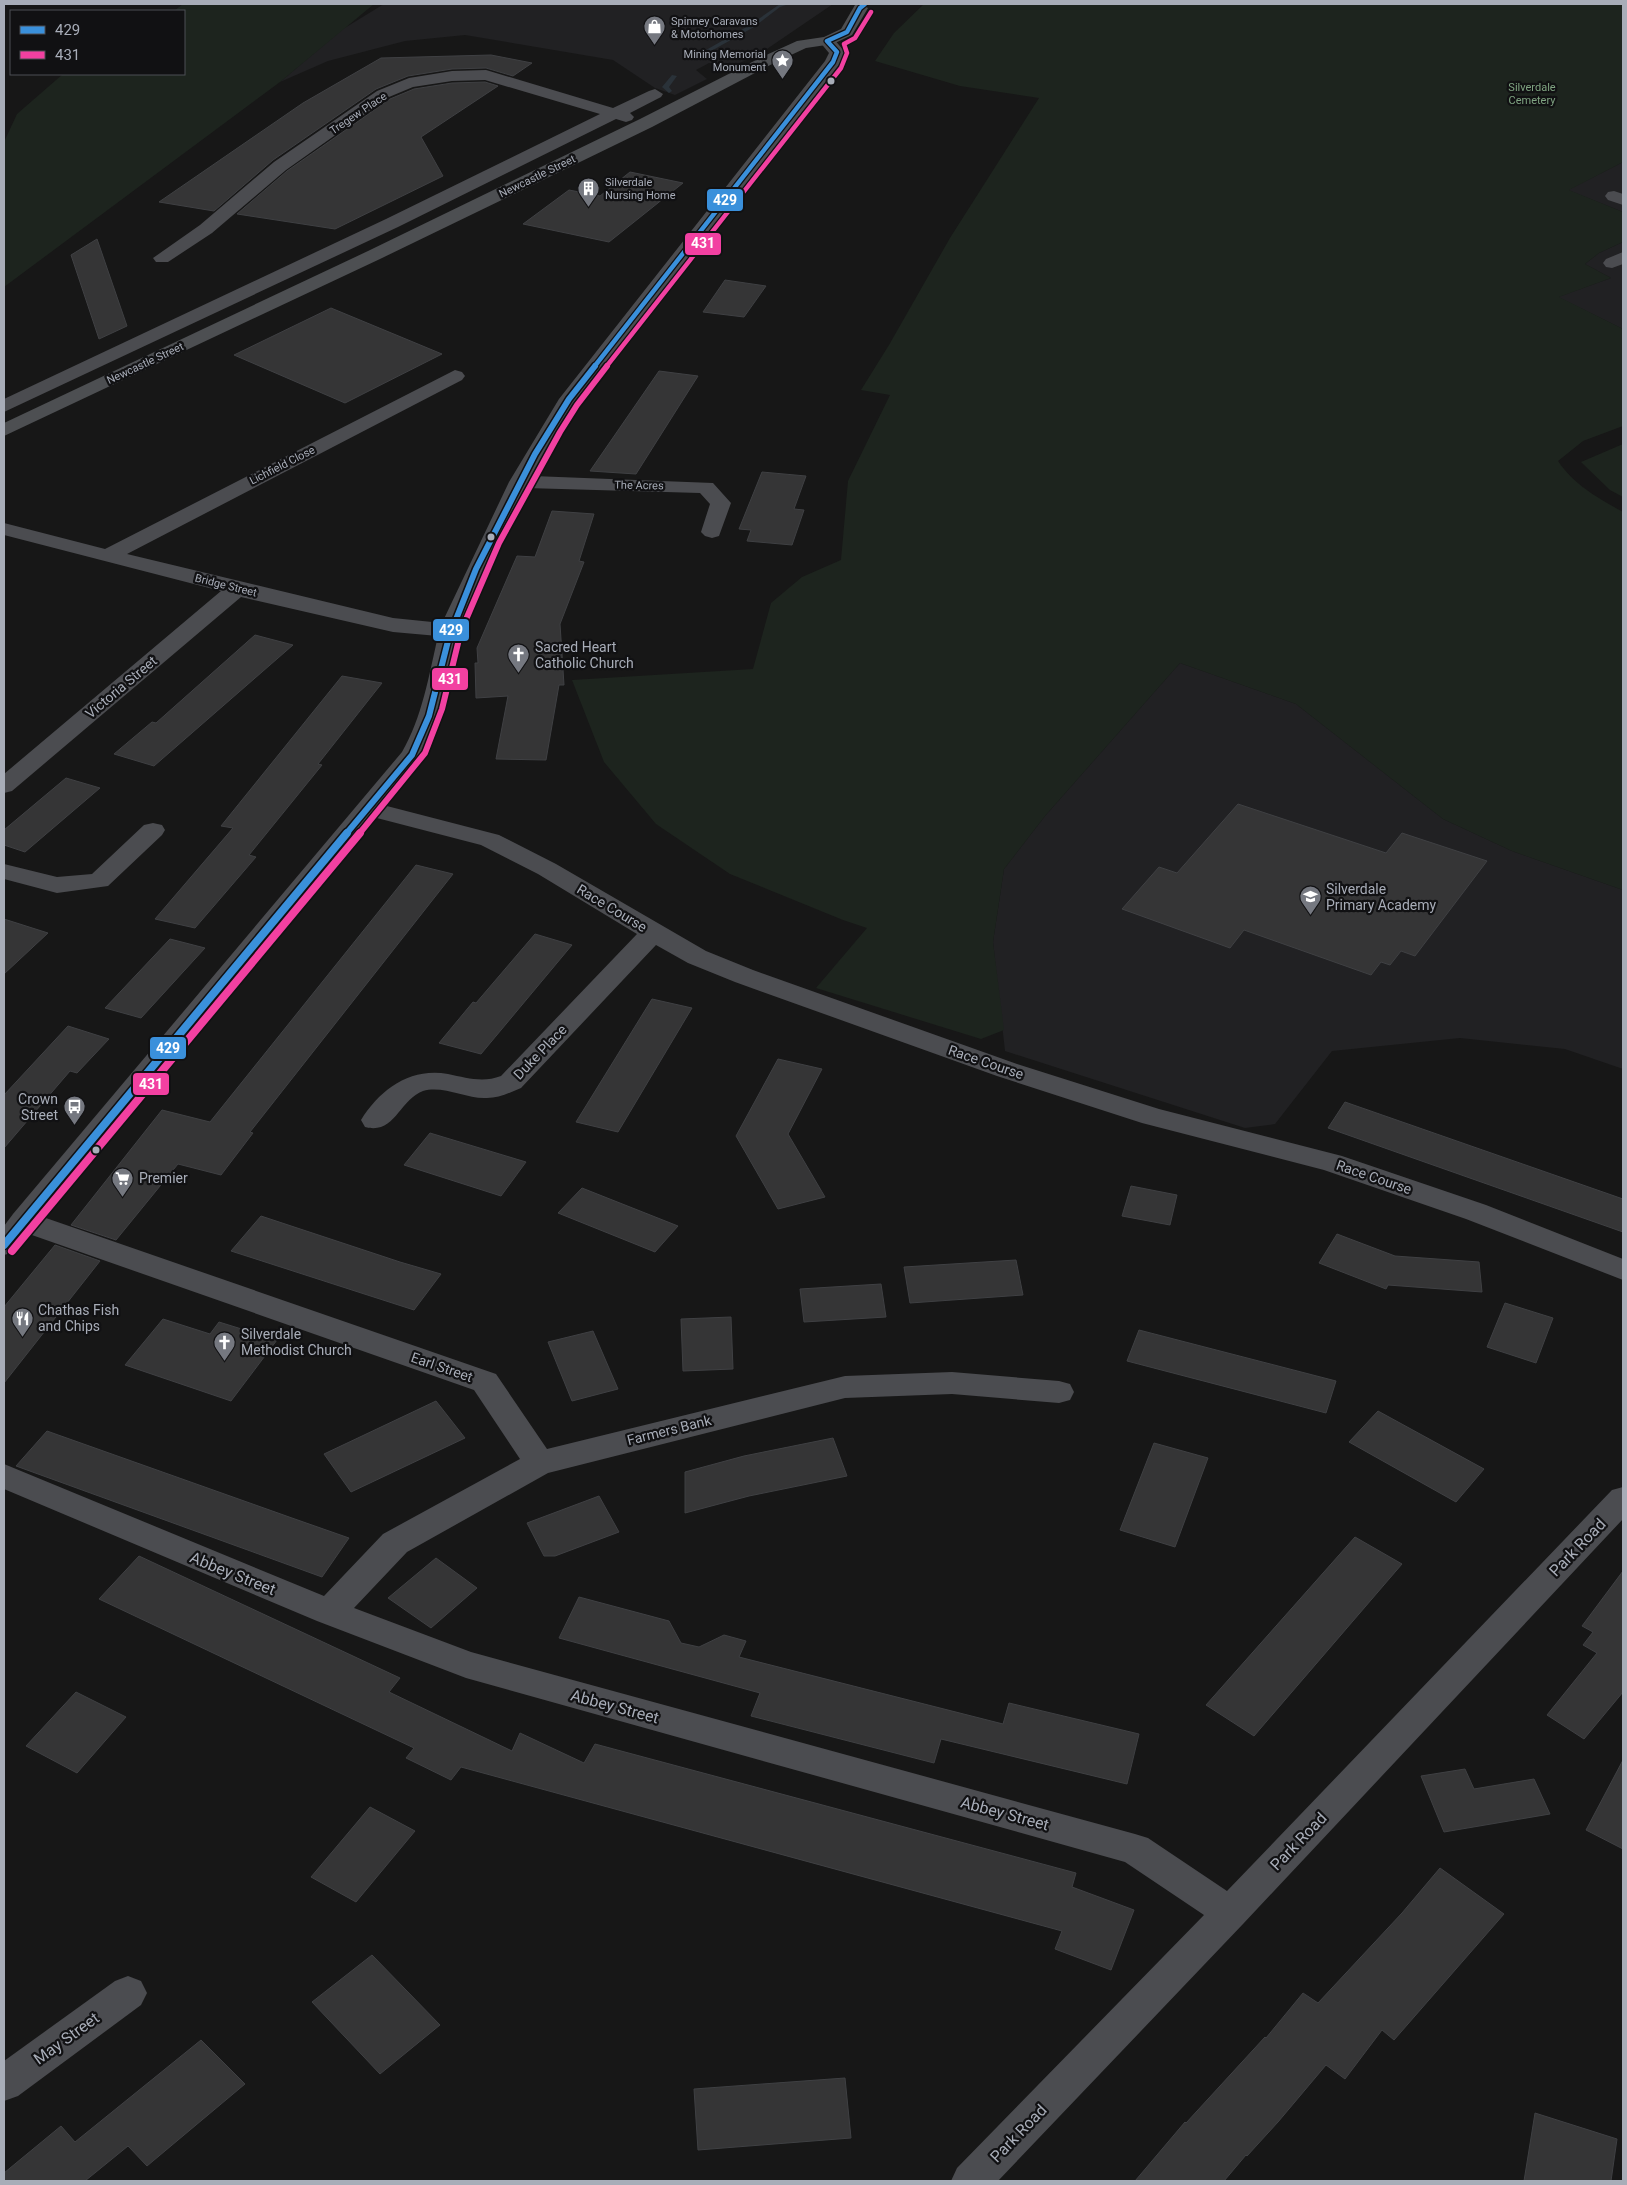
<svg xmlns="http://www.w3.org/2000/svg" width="1627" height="2185" font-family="Roboto,sans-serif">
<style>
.built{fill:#212123}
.green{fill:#1d241e}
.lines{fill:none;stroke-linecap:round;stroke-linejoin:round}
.stream{fill:#2a3239;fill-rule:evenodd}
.building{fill:#353536;stroke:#3f4043}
.minor{fill:#4b4c50;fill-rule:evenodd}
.major{fill:#4d4f52;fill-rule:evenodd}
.bus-1-far2-casing{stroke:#111113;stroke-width:7}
.bus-1-far1-casing{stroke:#111113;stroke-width:9}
.bus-1-casing{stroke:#111113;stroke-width:11}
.bus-2-far2-casing{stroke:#111113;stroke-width:7}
.bus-2-far1-casing{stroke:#111113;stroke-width:9}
.bus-2-casing{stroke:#111113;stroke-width:11}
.bus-1-far2{stroke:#3a90db;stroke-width:4.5}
.bus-1-far1{stroke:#3a90db;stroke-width:6}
.bus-1{stroke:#3a90db;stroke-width:8}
.bus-2-far2{stroke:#f240a1;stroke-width:4.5}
.bus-2-far1{stroke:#f240a1;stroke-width:6}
.bus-2{stroke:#f240a1;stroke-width:8}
.bus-dot{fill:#a8adb8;stroke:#111113;stroke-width:2}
.labels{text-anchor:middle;stroke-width:4.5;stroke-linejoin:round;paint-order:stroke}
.far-poi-label{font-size:11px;fill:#a8adb8;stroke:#111113;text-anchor:start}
.far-park-label{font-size:11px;fill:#7fa381;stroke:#111113}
.far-street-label{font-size:11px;fill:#a8adb8;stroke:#111113}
.poi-label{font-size:14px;fill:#a8adb8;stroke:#111113;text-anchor:start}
.street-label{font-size:14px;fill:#a8adb8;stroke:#111113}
.near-street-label{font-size:16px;fill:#a8adb8;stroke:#111113}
.line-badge{stroke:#111113;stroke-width:2}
.badge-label{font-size:14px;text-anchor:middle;font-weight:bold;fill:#fff}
</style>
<rect width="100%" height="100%" fill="#171717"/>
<g class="built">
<path d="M 384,4 L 833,4 L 764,51 L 740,63 L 709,63 L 696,70 L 707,79 L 675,95 L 655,88 L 613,60 L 465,35 L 405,41 L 328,61 L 280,82 L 343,29 Z"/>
<path d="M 1623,162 L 1623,212 L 1568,190 Z"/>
<path d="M 1623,242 L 1623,329 L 1558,297 L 1611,278 L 1585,264 L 1599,253 Z"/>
<path d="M 1180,663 L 1296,704 L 1443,819 L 1512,851 L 1623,890 L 1623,1069 L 1565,1049 L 1460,1038 L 1332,1051 L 1275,1124 L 1245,1128 L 1005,1051 L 993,942 L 1004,869 L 1045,816 Z"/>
</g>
<g class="green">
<path d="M 183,4 L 374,4 L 280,82 L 4,287 L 4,142 L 17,114 L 63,74 L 184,74 L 184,11 L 174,11 Z"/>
<path d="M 924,4 L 1623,4 L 1623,162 L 1569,190 L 1623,212 L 1623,242 L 1599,253 L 1585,264 L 1611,278 L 1559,297 L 1623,329 L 1623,426 L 1583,441 L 1558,461 C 1574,485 1598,498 1623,512 L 1623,890 L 1512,851 L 1443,819 L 1296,704 L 1180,663 L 1045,816 L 1004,869 L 993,942 L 1004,1030 L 981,1039 L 816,988 L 867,928 L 843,920 L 730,874 L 656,824 L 604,762 L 572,680 L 753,669 L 771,603 L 802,577 L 841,560 L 848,481 L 890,395 L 861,390 L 889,345 L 950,238 L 1039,98 L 960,86 L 875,61 L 894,33 Z"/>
<path d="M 1623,444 L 1623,497 L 1610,490 L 1581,462 Z"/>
</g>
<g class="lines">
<g class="stream">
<path d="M 780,4 L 789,4 L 780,7 L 754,27 L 704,55 L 699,54 L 750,25 Z"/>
<path d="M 672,75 L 677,76 L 669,87 L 672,91 L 669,93 L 662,87 Z"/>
</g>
</g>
<g class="building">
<path d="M 491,55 L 532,63 L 513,76 L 486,68 L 452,69 L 408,76 L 376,89 L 273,160 L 214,211 L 159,202 L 303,103 L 381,58 Z"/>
<path d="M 485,82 L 498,86 L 421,137 L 443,176 L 335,229 L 237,214 L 287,171 L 390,99 L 414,89 L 452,83 Z"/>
<path d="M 630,172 L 683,183 L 609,242 L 523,224 L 569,190 L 600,196 Z"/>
<path d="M 97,239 L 127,326 L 99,339 L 71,255 Z"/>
<path d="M 725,280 L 766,286 L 744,317 L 703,312 Z"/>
<path d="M 331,308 L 442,354 L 345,403 L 234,355 Z"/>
<path d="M 659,371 L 698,376 L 636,474 L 590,471 Z"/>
<path d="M 762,472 L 806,476 L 794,509 L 804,510 L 792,545 L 747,541 L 751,530 L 739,529 Z"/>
<path d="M 552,511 L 594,514 L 579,561 L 584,562 L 560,624 L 564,685 L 559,685 L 546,760 L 496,759 L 508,696 L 476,698 L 475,663 L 478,663 L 477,648 L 517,556 L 535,557 Z"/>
<path d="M 255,635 L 293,645 L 154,766 L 114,754 L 152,722 L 156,723 Z"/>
<path d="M 342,676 L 382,683 L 318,764 L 322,765 L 249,855 L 256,857 L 195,928 L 155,919 L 233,828 L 221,826 Z"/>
<path d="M 66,778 L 100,788 L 25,852 L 4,845 L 4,830 Z"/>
<path d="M 1238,804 L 1386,853 L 1402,833 L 1487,861 L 1415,956 L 1401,951 L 1390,965 L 1381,962 L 1371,975 L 1244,930 L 1230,948 L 1122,909 L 1159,867 L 1177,873 Z"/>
<path d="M 416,865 L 453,874 L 250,1132 L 253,1133 L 221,1175 L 178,1164 L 116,1240 L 71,1225 L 162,1110 L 210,1122 Z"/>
<path d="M 4,919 L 48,933 L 4,974 Z"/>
<path d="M 535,934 L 572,945 L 481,1054 L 439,1043 L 473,1002 L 476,1003 Z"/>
<path d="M 170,939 L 205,948 L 141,1018 L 105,1008 Z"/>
<path d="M 652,999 L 692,1008 L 618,1132 L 576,1122 Z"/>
<path d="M 68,1026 L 109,1039 L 77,1073 L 70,1071 L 4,1148 L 4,1095 Z"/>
<path d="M 778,1059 L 822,1069 L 788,1134 L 825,1197 L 778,1209 L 736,1136 Z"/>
<path d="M 1345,1102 L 1623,1199 L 1623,1232 L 1328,1128 Z"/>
<path d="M 430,1133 L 526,1162 L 501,1196 L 404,1165 Z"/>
<path d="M 1131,1186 L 1177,1195 L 1170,1225 L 1122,1216 Z"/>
<path d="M 582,1188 L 678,1226 L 655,1252 L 558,1213 Z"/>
<path d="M 261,1216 L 400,1262 L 441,1274 L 414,1310 L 231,1251 Z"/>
<path d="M 1337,1234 L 1395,1256 L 1479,1262 L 1482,1292 L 1388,1285 L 1386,1289 L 1319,1263 Z"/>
<path d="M 55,1245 L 100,1261 L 4,1383 L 4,1307 Z"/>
<path d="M 1016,1260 L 1023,1295 L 910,1303 L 904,1267 Z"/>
<path d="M 881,1284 L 886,1317 L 804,1322 L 800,1289 Z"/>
<path d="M 1505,1303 L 1553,1318 L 1536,1363 L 1487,1347 Z"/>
<path d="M 731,1317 L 733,1369 L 683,1371 L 681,1319 Z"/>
<path d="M 163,1319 L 210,1334 L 219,1322 L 277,1340 L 231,1401 L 125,1365 Z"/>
<path d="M 1139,1330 L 1336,1381 L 1326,1413 L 1127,1361 Z"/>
<path d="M 593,1331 L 618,1389 L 572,1401 L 548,1342 Z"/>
<path d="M 436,1401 L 465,1438 L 351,1492 L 324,1454 Z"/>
<path d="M 1378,1411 L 1484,1469 L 1456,1502 L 1349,1442 Z"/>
<path d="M 47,1431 L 292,1518 L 349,1538 L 322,1577 L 16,1466 Z"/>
<path d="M 833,1438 L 847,1476 L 749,1496 L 685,1513 L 685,1472 L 744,1456 Z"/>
<path d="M 1154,1443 L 1208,1458 L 1175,1547 L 1120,1530 Z"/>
<path d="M 599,1496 L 619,1532 L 555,1556 L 544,1556 L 527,1523 Z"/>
<path d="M 1355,1537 L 1402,1564 L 1254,1736 L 1206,1705 Z"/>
<path d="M 139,1556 L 400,1678 L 389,1692 L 512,1751 L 520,1733 L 584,1763 L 595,1744 L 1076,1873 L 1072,1887 L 1134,1910 L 1111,1970 L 1055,1949 L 1062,1931 L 461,1767 L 451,1780 L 406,1758 L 414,1748 L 99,1599 Z"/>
<path d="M 436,1558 L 477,1588 L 431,1628 L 388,1598 Z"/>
<path d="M 1623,1571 L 1623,1692 L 1584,1739 L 1547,1715 L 1597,1653 L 1583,1645 L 1593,1632 L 1582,1626 Z"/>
<path d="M 579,1597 L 669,1621 L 681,1643 L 699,1647 L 724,1635 L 746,1641 L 739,1657 L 1003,1724 L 1009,1703 L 1139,1734 L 1127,1784 L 941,1739 L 934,1763 L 751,1716 L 760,1693 L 559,1638 Z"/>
<path d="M 76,1692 L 126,1717 L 77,1773 L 26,1746 Z"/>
<path d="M 1623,1760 L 1623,1849 L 1586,1830 Z"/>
<path d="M 1465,1769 L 1474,1789 L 1534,1779 L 1550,1814 L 1444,1832 L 1421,1776 Z"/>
<path d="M 370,1807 L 415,1831 L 356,1902 L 311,1877 Z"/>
<path d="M 1440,1868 L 1504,1914 L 1394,2040 L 1382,2030 L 1345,2079 L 1326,2065 L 1278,2122 L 1247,2156 L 1246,2155 L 1224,2181 L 1135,2181 L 1185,2122 L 1186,2123 L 1265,2037 L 1266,2038 L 1303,1993 L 1318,2003 L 1402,1913 Z"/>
<path d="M 372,1955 L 440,2025 L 380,2074 L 312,2002 Z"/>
<path d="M 201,2040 L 245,2084 L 147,2166 L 128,2146 L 85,2181 L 4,2181 L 4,2173 L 61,2126 L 75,2142 Z"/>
<path d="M 845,2078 L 851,2138 L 698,2150 L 694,2089 Z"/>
<path d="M 1535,2113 L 1617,2139 L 1611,2181 L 1524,2181 Z"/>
</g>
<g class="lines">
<g class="minor">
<path d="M 827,36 L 833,38 L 845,52 L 841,62 L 577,401 L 533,476 L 713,483 L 731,503 L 719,536 L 712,538 L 705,536 L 701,532 L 710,504 L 700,493 L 526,488 C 504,535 476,582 461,631 C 451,666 449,704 434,738 C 422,763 400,784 383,805 L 499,835 L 556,864 L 706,951 L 753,970 L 1017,1064 L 1159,1109 L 1342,1156 L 1486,1205 L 1623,1259 L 1623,1280 L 1466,1219 L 1324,1170 L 1142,1123 L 997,1076 L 735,982 L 688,963 L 656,945 L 521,1088 C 509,1093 497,1099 484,1098 C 465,1098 442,1085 423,1091 C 399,1100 395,1135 365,1127 L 361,1120 C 380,1089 411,1067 448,1074 C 467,1078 483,1083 501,1076 L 637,934 L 538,874 L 481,845 L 373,817 L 43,1217 L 496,1374 L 547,1449 L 845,1376 L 952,1372 L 1059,1381 L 1070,1384 L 1074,1392 L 1070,1400 L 1059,1403 L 952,1394 L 845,1398 L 548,1473 L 407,1552 L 354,1608 L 471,1652 L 1135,1834 L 1148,1838 L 1227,1891 L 1612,1490 L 1623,1487 L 1623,1519 L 1243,1924 L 998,2181 L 951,2181 L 957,2168 L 1204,1915 L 1125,1862 L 466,1678 L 317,1621 L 4,1489 L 4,1464 L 324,1596 L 383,1534 L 520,1459 L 474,1390 L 29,1234 L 14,1252 L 4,1255 L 4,1226 L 13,1214 L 402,752 C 422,718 429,675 438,636 L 393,632 L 241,597 L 12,791 L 4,793 L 4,774 L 221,591 L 4,535 L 4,523 L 105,549 L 455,370 L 462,372 L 465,376 L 462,380 L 127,554 L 393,618 L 442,623 L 509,482 L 559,399 L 825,61 L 829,53 L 819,41 Z"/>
<path d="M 486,70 L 613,108 L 649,91 L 655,89 L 663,94 L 661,97 L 630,113 L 634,117 L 632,120 L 626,122 L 616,119 L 398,227 L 4,412 L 4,399 L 386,219 L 600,114 L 485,80 L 452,81 L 413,87 L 389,97 L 286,170 L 212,233 L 168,262 L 156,262 L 153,258 L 200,225 L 274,162 L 377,91 L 409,78 L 452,71 Z"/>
<path d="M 1614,191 L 1623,194 L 1623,205 L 1608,200 L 1605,196 L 1608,192 Z"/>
<path d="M 1623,252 L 1623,264 L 1612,268 L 1606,267 L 1603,263 L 1606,259 Z"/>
<path d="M 153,823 L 162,825 L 165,830 L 162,835 L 108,886 L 57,893 L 4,879 L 4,864 L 57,877 L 92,874 L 144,825 Z"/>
<path d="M 128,1976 L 141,1981 L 147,1993 L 141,2005 L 18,2096 L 4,2101 L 4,2061 L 115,1981 Z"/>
</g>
<path class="major" d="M 861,4 L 868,8 L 852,35 L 833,44 L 806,48 L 776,62 L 652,127 L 380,259 L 4,436 L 4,423 L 368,251 L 640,119 L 764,56 L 797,41 L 824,37 L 841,29 L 855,5 Z"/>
<defs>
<path id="bus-1-far2" d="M 594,367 L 833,62 L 837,52 L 827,41 L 847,32 L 860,8 L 865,4"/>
<path id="bus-1-far1" d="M 346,834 L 412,755 L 429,716 L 449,637 L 476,569 L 535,454 L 569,399 L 595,366"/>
<path id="bus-1" d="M 4,1245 L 347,833"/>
<path id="bus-2-far2" d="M 606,367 L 841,68 L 847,53 L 844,44 L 855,38 L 871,12"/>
<path id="bus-2-far1" d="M 359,834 L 425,753 L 442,709 L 461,631 L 499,543 L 560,432 L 577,405 L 607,366"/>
<path id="bus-2" d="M 12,1251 L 360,833"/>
</defs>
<use href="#bus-1-far2" class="bus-1-far2-casing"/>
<use href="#bus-1-far1" class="bus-1-far1-casing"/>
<use href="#bus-1" class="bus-1-casing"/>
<use href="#bus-2-far2" class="bus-2-far2-casing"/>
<use href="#bus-2-far1" class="bus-2-far1-casing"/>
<use href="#bus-2" class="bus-2-casing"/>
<use href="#bus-1-far2" class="bus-1-far2"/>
<use href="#bus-1-far1" class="bus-1-far1"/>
<use href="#bus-1" class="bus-1"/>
<use href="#bus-2-far2" class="bus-2-far2"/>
<use href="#bus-2-far1" class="bus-2-far1"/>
<use href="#bus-2" class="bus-2"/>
</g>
<defs>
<symbol id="shop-pin" viewBox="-11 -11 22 30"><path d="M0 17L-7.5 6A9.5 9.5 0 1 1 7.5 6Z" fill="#757880" stroke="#111113"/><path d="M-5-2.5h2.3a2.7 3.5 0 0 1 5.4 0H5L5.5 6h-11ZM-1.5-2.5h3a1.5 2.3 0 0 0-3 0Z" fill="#fff"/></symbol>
<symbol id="sight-pin" viewBox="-11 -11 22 30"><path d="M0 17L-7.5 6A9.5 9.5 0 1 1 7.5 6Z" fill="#757880" stroke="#111113"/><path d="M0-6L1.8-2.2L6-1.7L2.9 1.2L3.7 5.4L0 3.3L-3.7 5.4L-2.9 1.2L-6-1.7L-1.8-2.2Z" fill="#fff"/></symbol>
<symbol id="building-pin" viewBox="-11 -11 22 30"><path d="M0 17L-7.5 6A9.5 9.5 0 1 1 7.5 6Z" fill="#757880" stroke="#111113"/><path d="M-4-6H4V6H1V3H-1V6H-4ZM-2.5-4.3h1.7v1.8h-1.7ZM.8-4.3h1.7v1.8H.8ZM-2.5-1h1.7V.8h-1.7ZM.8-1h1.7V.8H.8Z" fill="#fff"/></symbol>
<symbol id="church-pin" viewBox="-11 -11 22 30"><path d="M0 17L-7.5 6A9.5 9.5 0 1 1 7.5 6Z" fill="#757880" stroke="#111113"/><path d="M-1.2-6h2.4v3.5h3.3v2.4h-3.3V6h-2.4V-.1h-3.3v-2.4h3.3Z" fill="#fff"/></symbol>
<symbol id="school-pin" viewBox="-11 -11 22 30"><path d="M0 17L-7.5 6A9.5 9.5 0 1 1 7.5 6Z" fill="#757880" stroke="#111113"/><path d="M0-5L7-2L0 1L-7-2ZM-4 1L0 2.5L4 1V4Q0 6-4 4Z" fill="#fff"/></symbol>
<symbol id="bus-pin" viewBox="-11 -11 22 30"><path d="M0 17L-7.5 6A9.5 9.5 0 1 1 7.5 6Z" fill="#757880" stroke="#111113"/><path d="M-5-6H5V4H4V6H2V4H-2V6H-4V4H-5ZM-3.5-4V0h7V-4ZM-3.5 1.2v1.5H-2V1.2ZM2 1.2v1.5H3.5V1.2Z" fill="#fff"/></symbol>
<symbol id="supermarket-pin" viewBox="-11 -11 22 30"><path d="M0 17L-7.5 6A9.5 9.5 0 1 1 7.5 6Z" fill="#757880" stroke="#111113"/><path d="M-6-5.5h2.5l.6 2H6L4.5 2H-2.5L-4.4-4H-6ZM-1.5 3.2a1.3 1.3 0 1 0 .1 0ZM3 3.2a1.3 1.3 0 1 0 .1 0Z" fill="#fff"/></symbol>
<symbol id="restaurant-pin" viewBox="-11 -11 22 30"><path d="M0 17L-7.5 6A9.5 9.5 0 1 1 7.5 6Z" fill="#757880" stroke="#111113"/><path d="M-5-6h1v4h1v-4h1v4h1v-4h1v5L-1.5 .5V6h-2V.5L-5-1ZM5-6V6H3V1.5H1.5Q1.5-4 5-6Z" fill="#fff"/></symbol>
</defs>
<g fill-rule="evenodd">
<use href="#shop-pin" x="642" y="14" width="25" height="34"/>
<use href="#sight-pin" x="770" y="48" width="25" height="34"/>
<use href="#building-pin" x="576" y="176" width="25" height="34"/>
<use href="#church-pin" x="506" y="642" width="25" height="34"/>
<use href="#school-pin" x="1298" y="884" width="25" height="34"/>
<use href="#bus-pin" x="62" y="1094" width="25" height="34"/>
<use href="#supermarket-pin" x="110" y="1166" width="25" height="34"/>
<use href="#restaurant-pin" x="10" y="1306" width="25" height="34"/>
<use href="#church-pin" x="212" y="1330" width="25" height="34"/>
</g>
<g class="bus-dot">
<circle cx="831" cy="81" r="4.5"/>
<circle cx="491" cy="537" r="4.5"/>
<circle cx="96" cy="1150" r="4.5"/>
</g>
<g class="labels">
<g class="far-poi-label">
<text x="671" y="25">Spinney Caravans<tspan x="671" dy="13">&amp; Motorhomes</tspan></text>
<text x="766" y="58" text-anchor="end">Mining Memorial<tspan x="766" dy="13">Monument</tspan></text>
<text x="605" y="186">Silverdale<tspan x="605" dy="13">Nursing Home</tspan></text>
</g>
<g class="far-park-label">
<text x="1532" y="91">Silverdale<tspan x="1532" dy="13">Cemetery</tspan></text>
</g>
<g class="far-street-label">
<text transform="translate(358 113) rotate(-34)" y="4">Tregew Place</text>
<text transform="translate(537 176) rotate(-26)" y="4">Newcastle Street</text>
<text transform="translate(145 363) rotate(-25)" y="4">Newcastle Street</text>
<text transform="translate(282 465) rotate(-27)" y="4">Lichfield Close</text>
<text transform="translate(639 485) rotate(1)" y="4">The Acres</text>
<text transform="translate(226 585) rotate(14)" y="4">Bridge Street</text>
</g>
<g class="poi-label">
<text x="535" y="652">Sacred Heart<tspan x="535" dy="16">Catholic Church</tspan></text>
<text x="1326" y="894">Silverdale<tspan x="1326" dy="16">Primary Academy</tspan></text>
<text x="58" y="1104" text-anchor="end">Crown<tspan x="58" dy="16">Street</tspan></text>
<text x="139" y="1183">Premier</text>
<text x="38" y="1315">Chathas Fish<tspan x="38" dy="16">and Chips</tspan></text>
<text x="241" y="1339">Silverdale<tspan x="241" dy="16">Methodist Church</tspan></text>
</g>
<g class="street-label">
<text transform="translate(121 687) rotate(-40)" y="5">Victoria Street</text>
<text transform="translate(612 908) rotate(31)" y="5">Race Course</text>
<text transform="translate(540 1052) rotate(-46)" y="5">Duke Place</text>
<text transform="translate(986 1062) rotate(19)" y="5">Race Course</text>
<text transform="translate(1374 1177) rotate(19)" y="5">Race Course</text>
<text transform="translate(442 1367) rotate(19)" y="5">Earl Street</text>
<text transform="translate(669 1430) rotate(-14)" y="5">Farmers Bank</text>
</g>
<g class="near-street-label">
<text transform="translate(1577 1547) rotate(-46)" y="6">Park Road</text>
<text transform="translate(233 1573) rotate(22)" y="6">Abbey Street</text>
<text transform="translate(615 1706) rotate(15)" y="6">Abbey Street</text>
<text transform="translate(1005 1813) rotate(15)" y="6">Abbey Street</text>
<text transform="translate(1298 1841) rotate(-46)" y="6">Park Road</text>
<text transform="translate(66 2038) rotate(-36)" y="6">May Street</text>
<text transform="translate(1018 2133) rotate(-46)" y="6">Park Road</text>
</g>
</g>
<g class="line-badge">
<rect x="706" y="188" width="38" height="24" rx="5" fill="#3a90db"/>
<rect x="684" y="232" width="38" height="24" rx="5" fill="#f240a1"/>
<rect x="432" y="618" width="38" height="24" rx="5" fill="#3a90db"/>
<rect x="431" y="667" width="38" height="24" rx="5" fill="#f240a1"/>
<rect x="149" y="1036" width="38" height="24" rx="5" fill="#3a90db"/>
<rect x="132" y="1072" width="38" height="24" rx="5" fill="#f240a1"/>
</g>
<g class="badge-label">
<text x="725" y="205">429</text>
<text x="703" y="248">431</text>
<text x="451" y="635">429</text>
<text x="450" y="684">431</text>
<text x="168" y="1053">429</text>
<text x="151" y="1089">431</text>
</g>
<rect width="1627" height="2185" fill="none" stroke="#a8adb8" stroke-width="10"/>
<rect x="10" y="10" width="175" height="65" fill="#111113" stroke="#4d4f55"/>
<rect x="20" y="26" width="25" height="8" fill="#3a90db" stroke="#4d4f55"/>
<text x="55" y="35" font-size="15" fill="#a8adb8">429</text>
<rect x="20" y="51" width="25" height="8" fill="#f240a1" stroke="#4d4f55"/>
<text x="55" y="60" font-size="15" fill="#a8adb8">431</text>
</svg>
